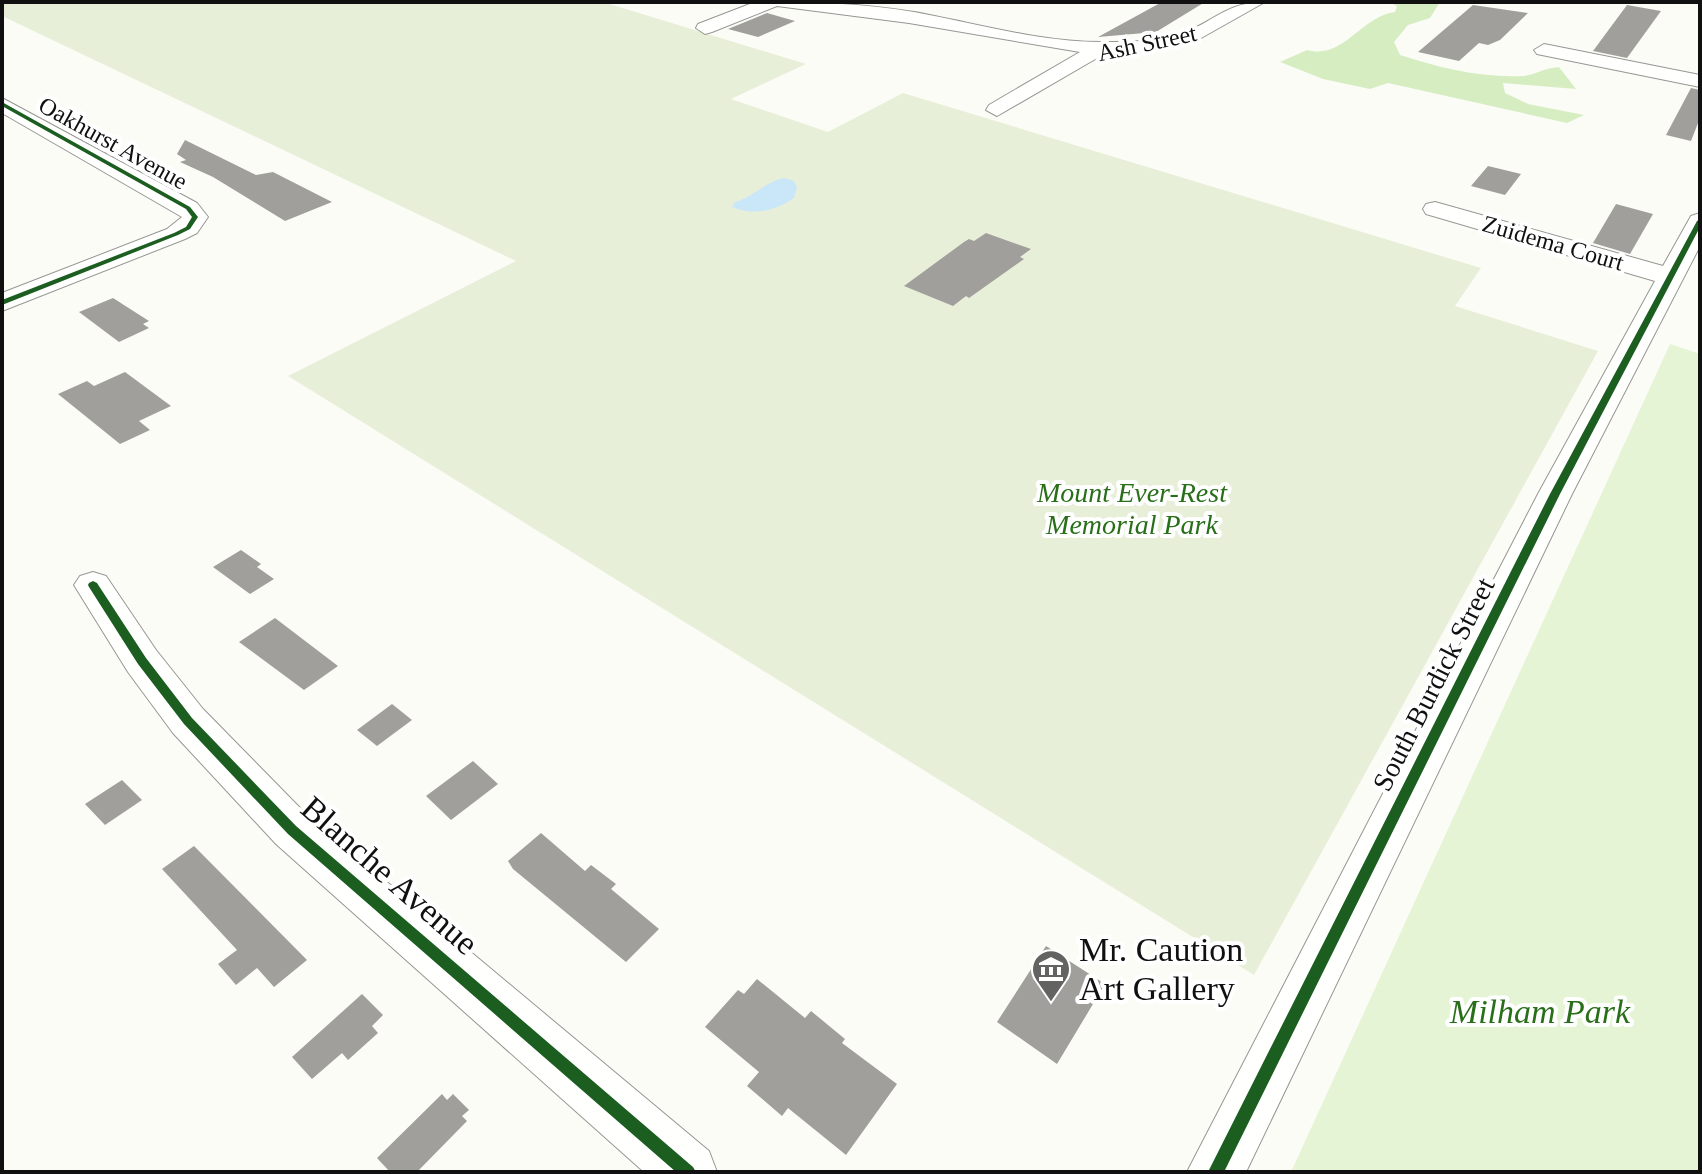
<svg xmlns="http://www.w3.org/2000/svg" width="1702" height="1174" font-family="'Times New Roman',serif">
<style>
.green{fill:#e5f4d5}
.forest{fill:#d6edc2}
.cemetery{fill:#e8efd9}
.water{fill:#cae7fa}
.building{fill:#a09f9c}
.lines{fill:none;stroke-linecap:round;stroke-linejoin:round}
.minor-casing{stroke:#969694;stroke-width:2}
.minor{fill:#fffffe;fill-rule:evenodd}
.cycleway-casing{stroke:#fff;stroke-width:5}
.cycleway{fill:#1b5e20;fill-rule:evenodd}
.labels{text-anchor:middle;stroke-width:8;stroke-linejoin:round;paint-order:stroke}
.far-street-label{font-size:24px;fill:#101010;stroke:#fff}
.park-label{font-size:28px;font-style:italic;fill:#296f1a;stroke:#fff}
.street-label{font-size:28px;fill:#101010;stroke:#fff}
.near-street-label{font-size:34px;fill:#101010;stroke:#fff}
.near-poi-label{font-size:34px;fill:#101010;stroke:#fff;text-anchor:start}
.near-park-label{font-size:34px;font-style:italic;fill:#296f1a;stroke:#fff}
</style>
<rect width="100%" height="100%" fill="#fcfcf7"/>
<path class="green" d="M 1670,344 L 1700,354 L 1700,1172 L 1291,1172 Z"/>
<path class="forest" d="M 1389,2 L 1440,2 L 1430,18 L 1408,25 L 1394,42 L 1400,55 C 1440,68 1481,78 1524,76 C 1535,75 1543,68 1559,67 L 1576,89 L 1503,83 L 1505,93 L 1528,104 L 1584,115 L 1567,123 L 1388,83 L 1370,89 L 1323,79 L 1280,62 L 1307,50 C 1344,60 1361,16 1395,12 L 1397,6 Z"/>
<path class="cemetery" d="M 2,2 L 603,2 L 806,64 L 731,99 L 828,132 L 903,93 L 1481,268 L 1455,306 L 1598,351 L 1254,975 L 288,376 L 516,261 L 2,16 Z"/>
<path class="water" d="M 784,178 L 794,181 L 797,187 L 794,198 C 775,211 754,216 732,207 L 735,202 C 754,197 764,182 784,178 Z"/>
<g class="building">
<path d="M 1162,2 L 1205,2 L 1156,32 L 1098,37 Z"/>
<path d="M 1473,5 L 1528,13 L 1500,40 L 1488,45 L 1479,43 L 1459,61 L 1418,52 Z"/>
<path d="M 1627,5 L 1661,11 L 1627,58 L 1593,51 Z"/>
<path d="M 767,13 L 795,21 L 758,37 L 728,29 Z"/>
<path d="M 1691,88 L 1700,90 L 1700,118 L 1691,141 L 1666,135 Z"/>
<path d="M 185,140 L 256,175 L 273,172 L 332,202 L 285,221 L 213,177 L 180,162 L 186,160 L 177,154 Z"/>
<path d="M 1488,166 L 1521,174 L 1505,195 L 1471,186 Z"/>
<path d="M 1616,204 L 1653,214 L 1630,254 L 1593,243 Z"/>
<path d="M 986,233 L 1031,249 L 1020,257 L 1024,259 L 969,298 L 966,296 L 953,306 L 904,286 L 964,242 L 969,239 L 974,241 Z"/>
<path d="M 113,298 L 149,321 L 143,324 L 149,328 L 119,342 L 79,312 Z"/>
<path d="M 125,372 L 171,406 L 139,421 L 150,430 L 120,444 L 58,394 L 87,381 L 94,386 Z"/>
<path d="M 241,550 L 261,564 L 257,567 L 274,579 L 250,594 L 213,567 Z"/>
<path d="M 275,618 L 338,666 L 304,690 L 239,642 Z"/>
<path d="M 392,704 L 412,720 L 377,746 L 357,730 Z"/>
<path d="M 473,761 L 498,784 L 451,820 L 426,796 Z"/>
<path d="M 122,780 L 142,800 L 105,825 L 85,804 Z"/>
<path d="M 541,833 L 585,871 L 591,865 L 616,884 L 611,889 L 659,929 L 626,962 L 513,869 L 508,861 Z"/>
<path d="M 194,846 L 307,960 L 274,987 L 257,968 L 236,985 L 218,964 L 237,950 L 162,869 Z"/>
<path d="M 1046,946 L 1105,984 L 1057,1064 L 997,1022 Z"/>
<path d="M 757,979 L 805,1018 L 811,1011 L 845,1039 L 842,1043 L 897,1084 L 846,1155 L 788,1108 L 782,1116 L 747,1086 L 759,1072 L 705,1027 L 738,990 L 744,994 Z"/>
<path d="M 362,994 L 383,1015 L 372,1026 L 378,1033 L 348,1060 L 342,1053 L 312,1079 L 292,1057 Z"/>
<path d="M 442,1094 L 447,1100 L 453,1094 L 469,1110 L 462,1116 L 467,1121 L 417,1172 L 390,1172 L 377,1158 Z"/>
</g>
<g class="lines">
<defs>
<g id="minor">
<path d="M 755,2 C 808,2 861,3 914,12 C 975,23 1039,42 1101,42 C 1127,42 1156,42 1181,34 C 1214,22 1226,2 1265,2 L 1194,42 L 1153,51 L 1104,54 L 997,116 L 986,110 L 989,105 L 1080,52 L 909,23 L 777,6 L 712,32 L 705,34 L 696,28 L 698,24 Z"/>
<path d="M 1544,44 L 1700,75 L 1700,87 L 1537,54 L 1534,50 Z"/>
<path d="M 2,98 L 197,203 L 208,217 L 197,233 L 185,239 L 2,311 L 2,293 L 167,229 L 182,217 L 2,113 Z"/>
<path d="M 1435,202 L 1663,266 L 1691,216 L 1700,213 L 1700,246 L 1572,494 L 1246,1172 L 1187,1172 L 1538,494 L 1655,281 L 1426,214 L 1423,209 L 1426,204 Z"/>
<path d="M 93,572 L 106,576 L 156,650 L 203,709 L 308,816 L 709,1151 L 717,1172 L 644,1172 L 276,844 L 173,733 L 128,672 L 74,585 L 80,576 Z"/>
</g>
</defs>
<use href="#minor" class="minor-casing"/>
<use href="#minor" class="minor"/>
<defs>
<g id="cycleway">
<path d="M 2,102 L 190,207 L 198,217 L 190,229 L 178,235 L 2,305 L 2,300 L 174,233 L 186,227 L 192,217 L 186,209 L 2,106 Z"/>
<path d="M 1700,219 L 1700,227 L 1560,494 L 1224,1172 L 1208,1172 L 1550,494 L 1697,221 Z"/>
<path d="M 93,581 L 97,583 L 146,658 L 192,718 L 296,826 L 693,1167 L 696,1172 L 676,1172 L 288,834 L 184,724 L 138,664 L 89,587 L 88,585 L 89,583 Z"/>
</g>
</defs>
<use href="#cycleway" class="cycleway-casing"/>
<use href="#cycleway" class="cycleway"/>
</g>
<defs>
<symbol id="museum-pin" viewBox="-11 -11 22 30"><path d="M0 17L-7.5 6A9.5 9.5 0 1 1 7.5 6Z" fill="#636361" stroke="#fff"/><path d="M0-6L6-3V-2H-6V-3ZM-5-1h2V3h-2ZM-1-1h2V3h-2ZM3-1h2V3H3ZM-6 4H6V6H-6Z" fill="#fff"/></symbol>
</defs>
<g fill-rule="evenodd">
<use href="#museum-pin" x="1029" y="947" width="44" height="60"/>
</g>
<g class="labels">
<g class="far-street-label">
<text transform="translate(1147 43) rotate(-12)" y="8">Ash Street</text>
<text transform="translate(113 143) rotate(29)" y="8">Oakhurst Avenue</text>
<text transform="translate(1553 243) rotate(16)" y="8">Zuidema Court</text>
</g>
<g class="park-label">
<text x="1132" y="502">Mount Ever-Rest<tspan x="1132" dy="32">Memorial Park</tspan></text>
</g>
<g class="street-label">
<text transform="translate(1433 684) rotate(-63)" y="10">South Burdick Street</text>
</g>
<g class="near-street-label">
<text transform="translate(390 875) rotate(41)" y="12">Blanche Avenue</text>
</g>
<g class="near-poi-label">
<text x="1079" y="961">Mr. Caution<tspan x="1079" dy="39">Art Gallery</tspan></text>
</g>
<g class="near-park-label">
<text x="1540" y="1023">Milham Park</text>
</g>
</g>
<rect width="1702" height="1174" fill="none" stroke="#101010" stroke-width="8"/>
</svg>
